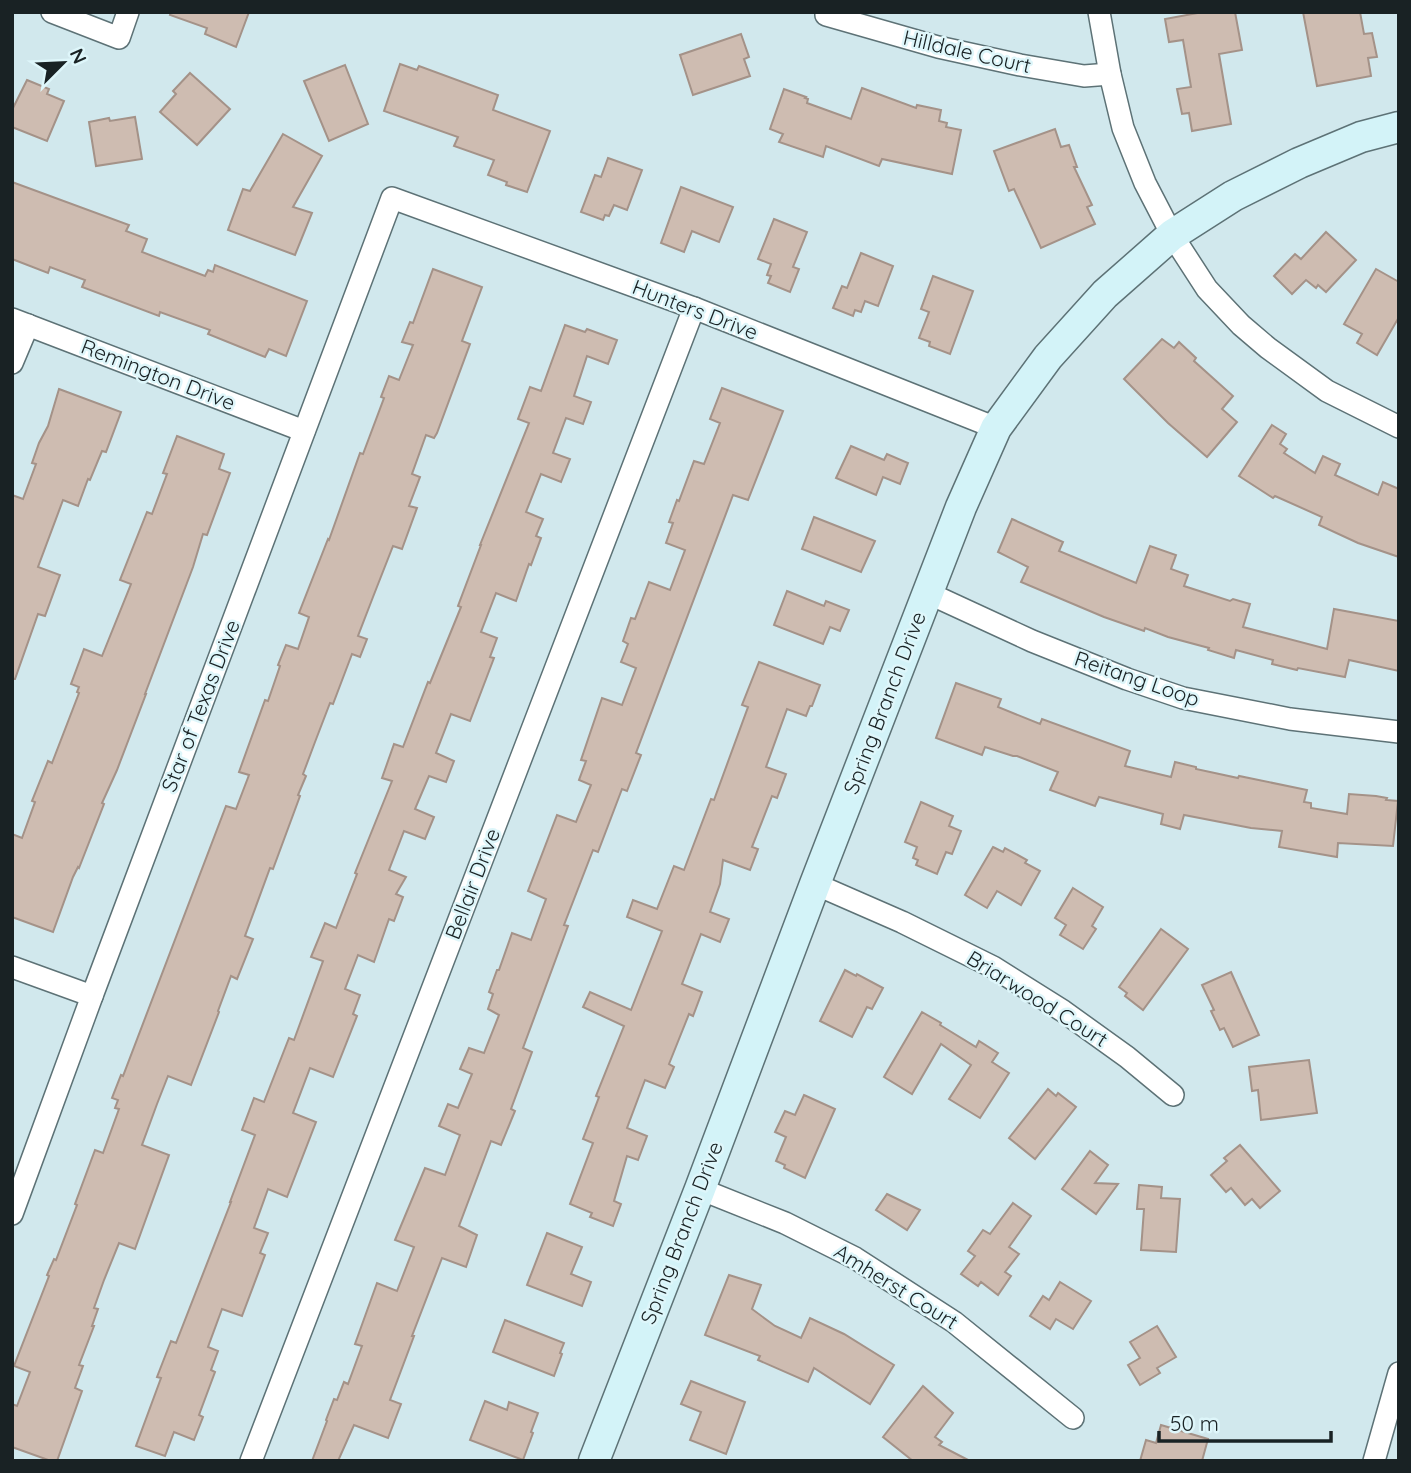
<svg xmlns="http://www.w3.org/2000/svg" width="1411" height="1473" font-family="Quicksand,sans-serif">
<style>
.building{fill:#cebcb1;stroke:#a49288;stroke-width:2}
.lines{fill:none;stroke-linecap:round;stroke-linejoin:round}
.street-casing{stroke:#5d7276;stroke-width:24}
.secondary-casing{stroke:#5d7276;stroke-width:33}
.street{stroke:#fff;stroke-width:21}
.secondary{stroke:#d3f3f8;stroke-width:30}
.labels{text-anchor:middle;stroke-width:5;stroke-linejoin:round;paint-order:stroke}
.street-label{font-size:21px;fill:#192224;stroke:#def6fa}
</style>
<rect width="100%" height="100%" fill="#d1e8ed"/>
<g class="building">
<path d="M 171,12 L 249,12 L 236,47 L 205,34 L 207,28 L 170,15 Z"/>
<path d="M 1203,12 L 1235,12 L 1242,50 L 1219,54 L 1231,124 L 1192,131 L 1189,113 L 1182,114 L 1177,89 L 1191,87 L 1183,40 L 1169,42 L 1165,19 Z"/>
<path d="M 1303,12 L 1360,12 L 1364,34 L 1372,33 L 1377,57 L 1368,58 L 1371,76 L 1317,86 Z"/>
<path d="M 741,34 L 749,57 L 744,59 L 750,76 L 693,95 L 680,55 Z"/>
<path d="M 400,64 L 417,70 L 419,66 L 498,95 L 493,110 L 550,131 L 527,192 L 506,185 L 507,182 L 488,175 L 494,160 L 454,146 L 458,137 L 384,111 Z"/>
<path d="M 345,65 L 368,124 L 329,141 L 304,81 Z"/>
<path d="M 190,73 L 230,109 L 197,145 L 160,112 L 176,94 L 173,91 Z"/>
<path d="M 27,80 L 49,89 L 47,94 L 64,101 L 47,141 L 12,127 L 12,110 Z"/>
<path d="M 862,88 L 916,108 L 917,105 L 941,110 L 939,121 L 947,123 L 946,127 L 961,130 L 952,174 L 882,159 L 879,166 L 826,146 L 823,157 L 779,142 L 783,134 L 770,129 L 784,89 L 806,97 L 805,98 L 808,99 L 807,103 L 851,119 Z"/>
<path d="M 135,117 L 142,159 L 96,166 L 89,122 L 109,118 L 110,121 Z"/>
<path d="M 1055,129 L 1061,147 L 1069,145 L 1077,167 L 1074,167 L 1092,205 L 1087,207 L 1095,224 L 1041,248 L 1014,189 L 1009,191 L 994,151 Z"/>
<path d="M 283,134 L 322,156 L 293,207 L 312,213 L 295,255 L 228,230 L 243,189 L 250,191 Z"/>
<path d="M 608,158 L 642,170 L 627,210 L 614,205 L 609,216 L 605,215 L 603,220 L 581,212 L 595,175 L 601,177 Z"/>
<path d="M 12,182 L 129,225 L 126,231 L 147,239 L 142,252 L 205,276 L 208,270 L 213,272 L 215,265 L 307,301 L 286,356 L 269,349 L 265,357 L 208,334 L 210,330 L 160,312 L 159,316 L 82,287 L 85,280 L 50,267 L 48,273 L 12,259 Z"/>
<path d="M 681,187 L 733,207 L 719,242 L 692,231 L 684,252 L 661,243 Z"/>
<path d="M 774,219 L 807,232 L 793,267 L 799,269 L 790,292 L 768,283 L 771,276 L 767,275 L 771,264 L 758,259 Z"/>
<path d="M 1326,232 L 1356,260 L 1326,292 L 1318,285 L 1316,288 L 1306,280 L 1292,294 L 1274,276 L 1295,254 L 1301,259 Z"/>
<path d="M 861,253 L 893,266 L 878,306 L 865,301 L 861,312 L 855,310 L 853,316 L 833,308 L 842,286 L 847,288 Z"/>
<path d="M 433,269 L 482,287 L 462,341 L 470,344 L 437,433 L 434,438 L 426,435 L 412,474 L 420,477 L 409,506 L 417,508 L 402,549 L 393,546 L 373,597 L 358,636 L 367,639 L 360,657 L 352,654 L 333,704 L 330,703 L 315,742 L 303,774 L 306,776 L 298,795 L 300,796 L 273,869 L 270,868 L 245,936 L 253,939 L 237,979 L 231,976 L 218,1011 L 219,1012 L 191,1085 L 168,1076 L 157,1104 L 142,1145 L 169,1155 L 135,1249 L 119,1243 L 104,1280 L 94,1308 L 98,1309 L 92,1326 L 94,1326 L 79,1365 L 83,1366 L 75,1388 L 82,1391 L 57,1461 L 51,1461 L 12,1447 L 12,1404 L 17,1406 L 30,1372 L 14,1366 L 49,1276 L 47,1275 L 54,1259 L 56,1260 L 77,1205 L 75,1204 L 95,1150 L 103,1153 L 119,1109 L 115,1108 L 118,1100 L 112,1098 L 121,1075 L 123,1076 L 226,806 L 236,809 L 249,775 L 239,772 L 265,700 L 268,701 L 280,666 L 278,665 L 286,645 L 298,649 L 309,617 L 299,613 L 328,539 L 329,540 L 360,453 L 363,454 L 384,398 L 381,397 L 389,376 L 399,380 L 413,345 L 402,342 L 410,322 L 413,323 Z"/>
<path d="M 1376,269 L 1399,282 L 1399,317 L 1377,355 L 1357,343 L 1362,334 L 1344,324 Z"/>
<path d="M 933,276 L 973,291 L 950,354 L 929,346 L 930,342 L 919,338 L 929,312 L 921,309 Z"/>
<path d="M 565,325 L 585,332 L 587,329 L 617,340 L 608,364 L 587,356 L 574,396 L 591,402 L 583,424 L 566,418 L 553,453 L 570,459 L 561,482 L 541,474 L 526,512 L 543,519 L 536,536 L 541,538 L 531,565 L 529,564 L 516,601 L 496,593 L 481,632 L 497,638 L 490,657 L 494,658 L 470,721 L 451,714 L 436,753 L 454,761 L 446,782 L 429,776 L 415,809 L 434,817 L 425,839 L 404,831 L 389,870 L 406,877 L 396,894 L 403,897 L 394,921 L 389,919 L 374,962 L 358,955 L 345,989 L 360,995 L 353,1014 L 357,1016 L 333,1077 L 310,1068 L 293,1113 L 316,1122 L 287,1197 L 268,1189 L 254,1228 L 268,1233 L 260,1253 L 265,1255 L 242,1316 L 222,1309 L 208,1347 L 218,1351 L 211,1370 L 215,1372 L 199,1415 L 203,1417 L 194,1440 L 174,1432 L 165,1456 L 136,1446 L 161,1378 L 157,1377 L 171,1341 L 176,1343 L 231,1202 L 230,1202 L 255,1135 L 242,1130 L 254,1098 L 264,1102 L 289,1038 L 294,1040 L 323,961 L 311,957 L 325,923 L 336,928 L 357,874 L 355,873 L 392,781 L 382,778 L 394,744 L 403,747 L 428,682 L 430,683 L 461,607 L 458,606 L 481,545 L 480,545 L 529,423 L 518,419 L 530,387 L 541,391 Z"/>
<path d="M 1162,339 L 1174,348 L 1179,342 L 1196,358 L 1194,361 L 1233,396 L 1222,409 L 1237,422 L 1207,457 L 1168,423 L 1124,379 Z"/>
<path d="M 722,388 L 783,411 L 748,500 L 733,495 L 636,753 L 641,755 L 627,791 L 622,789 L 598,852 L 593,850 L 564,925 L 568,926 L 523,1048 L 532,1052 L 511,1109 L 515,1111 L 501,1145 L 491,1141 L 459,1226 L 477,1235 L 466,1267 L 442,1258 L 412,1336 L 414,1336 L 390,1400 L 401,1404 L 388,1438 L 354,1425 L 338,1461 L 312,1461 L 327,1421 L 326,1420 L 334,1399 L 337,1400 L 344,1382 L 348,1384 L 362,1346 L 355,1344 L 377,1283 L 397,1291 L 414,1247 L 395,1240 L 425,1168 L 445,1175 L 460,1135 L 439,1126 L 448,1104 L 458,1108 L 472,1074 L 460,1069 L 469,1048 L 484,1053 L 499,1015 L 488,1009 L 493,994 L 489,992 L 497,970 L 499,970 L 512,933 L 531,940 L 546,899 L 528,891 L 557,815 L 576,822 L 591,785 L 579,780 L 586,761 L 581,760 L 602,698 L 622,705 L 636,668 L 621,662 L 628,644 L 623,641 L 631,618 L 635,619 L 649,582 L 670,590 L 685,550 L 666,543 L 673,523 L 669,522 L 677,500 L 679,501 L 694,461 L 704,464 L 720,423 L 710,419 Z"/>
<path d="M 59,389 L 121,412 L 106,452 L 102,451 L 90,480 L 88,479 L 78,506 L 63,500 L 38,567 L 60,575 L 45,616 L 38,614 L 15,679 L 12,679 L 12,495 L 23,499 L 36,464 L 32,463 L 39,443 L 48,426 Z"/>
<path d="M 1272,425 L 1286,434 L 1280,444 L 1287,449 L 1284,453 L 1315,473 L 1323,456 L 1340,464 L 1335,475 L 1378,495 L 1383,482 L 1399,489 L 1399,557 L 1358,543 L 1319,525 L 1322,517 L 1275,496 L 1273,498 L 1239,476 Z"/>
<path d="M 177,436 L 224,454 L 219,469 L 230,473 L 207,535 L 203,534 L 193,567 L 145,694 L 146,694 L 117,770 L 102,803 L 104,804 L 79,868 L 78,867 L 73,877 L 53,932 L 12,917 L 12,834 L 22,838 L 35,802 L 32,801 L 48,761 L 52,763 L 79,693 L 77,692 L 79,687 L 71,684 L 84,649 L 102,656 L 131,584 L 120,580 L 147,512 L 152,514 L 167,474 L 163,473 Z"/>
<path d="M 851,446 L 884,460 L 887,454 L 908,463 L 900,484 L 883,477 L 876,495 L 836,478 Z"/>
<path d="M 814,517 L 875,541 L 861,572 L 802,549 Z"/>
<path d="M 1012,519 L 1063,542 L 1059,551 L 1136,583 L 1150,546 L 1176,555 L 1171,569 L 1188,575 L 1184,586 L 1230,601 L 1233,599 L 1250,604 L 1243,627 L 1327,649 L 1334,609 L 1399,621 L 1399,671 L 1349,660 L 1345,677 L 1298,668 L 1297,670 L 1272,664 L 1273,660 L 1236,650 L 1234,658 L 1208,650 L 1209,648 L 1168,637 L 1145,628 L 1144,631 L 1104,617 L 1021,582 L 1028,567 L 998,552 Z"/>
<path d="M 787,591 L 824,606 L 826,601 L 849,610 L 840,631 L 830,627 L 823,644 L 774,625 Z"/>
<path d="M 759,662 L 820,685 L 812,706 L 810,706 L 806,716 L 787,709 L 766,767 L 786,774 L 777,798 L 772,796 L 752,847 L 758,849 L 750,870 L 723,860 L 720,884 L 710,912 L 729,919 L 720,942 L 701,934 L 682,984 L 702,992 L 693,1016 L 689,1014 L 669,1064 L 674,1067 L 665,1088 L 645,1080 L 627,1128 L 647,1136 L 638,1160 L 627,1156 L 614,1201 L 621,1204 L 613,1226 L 590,1217 L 592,1213 L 570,1204 L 593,1143 L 583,1139 L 599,1097 L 596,1096 L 624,1026 L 583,1007 L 590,992 L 631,1010 L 662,931 L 627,917 L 633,900 L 657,909 L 674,866 L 684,870 L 711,799 L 714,800 L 748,707 L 742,705 Z"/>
<path d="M 956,683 L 1001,699 L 998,707 L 1040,724 L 1042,719 L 1130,751 L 1125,766 L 1171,777 L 1175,762 L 1196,767 L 1196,769 L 1238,778 L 1239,776 L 1307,790 L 1304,802 L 1311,803 L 1311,808 L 1347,814 L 1349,794 L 1376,796 L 1387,798 L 1386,800 L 1398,801 L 1393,846 L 1338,843 L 1337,857 L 1279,847 L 1282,831 L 1251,828 L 1184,815 L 1180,829 L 1161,824 L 1163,814 L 1099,797 L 1095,806 L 1050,790 L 1058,772 L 1017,756 L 1013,756 L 985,747 L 982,755 L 936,738 Z"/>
<path d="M 921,802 L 953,816 L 949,826 L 961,831 L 952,854 L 946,852 L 937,874 L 916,865 L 918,860 L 913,858 L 917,847 L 905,842 Z"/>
<path d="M 993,847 L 1003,852 L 1005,848 L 1027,860 L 1025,863 L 1040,871 L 1021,905 L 997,891 L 987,908 L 965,895 Z"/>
<path d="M 1073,888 L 1103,907 L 1092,926 L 1096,929 L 1083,949 L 1060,935 L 1066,925 L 1055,918 Z"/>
<path d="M 1161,929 L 1188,949 L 1143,1010 L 1125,996 L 1127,993 L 1119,987 Z"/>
<path d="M 845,970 L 856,976 L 857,974 L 883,988 L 872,1009 L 867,1007 L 852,1037 L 820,1021 Z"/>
<path d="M 1231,972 L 1259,1035 L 1233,1047 L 1224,1028 L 1220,1030 L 1211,1011 L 1214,1010 L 1202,985 Z"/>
<path d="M 922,1012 L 941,1023 L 940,1025 L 976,1047 L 979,1041 L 998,1053 L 992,1062 L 1009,1073 L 980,1118 L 949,1099 L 971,1065 L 941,1044 L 912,1094 L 884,1077 Z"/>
<path d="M 1309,1060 L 1317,1113 L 1261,1120 L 1258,1090 L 1252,1091 L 1249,1067 Z"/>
<path d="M 1048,1089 L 1056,1096 L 1058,1093 L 1076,1107 L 1035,1159 L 1009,1138 Z"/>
<path d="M 804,1095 L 835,1109 L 805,1178 L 784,1168 L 785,1165 L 776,1161 L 786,1137 L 775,1132 L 785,1111 L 795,1115 Z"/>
<path d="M 1240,1145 L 1280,1191 L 1260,1208 L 1252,1199 L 1245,1205 L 1231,1188 L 1226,1192 L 1211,1175 L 1227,1161 L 1224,1158 Z"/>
<path d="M 1090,1151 L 1108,1165 L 1095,1183 L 1118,1184 L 1096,1214 L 1062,1189 Z"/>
<path d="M 1139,1185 L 1162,1187 L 1161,1198 L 1180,1199 L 1176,1252 L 1141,1250 L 1144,1209 L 1137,1209 Z"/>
<path d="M 887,1194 L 920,1210 L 907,1230 L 876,1210 Z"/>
<path d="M 1013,1203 L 1031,1216 L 1009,1247 L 1019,1254 L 1005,1272 L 1011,1276 L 998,1295 L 981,1282 L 978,1286 L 961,1274 L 975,1256 L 968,1251 L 983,1230 L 990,1234 Z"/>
<path d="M 547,1233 L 582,1247 L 571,1274 L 591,1282 L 582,1306 L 527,1285 Z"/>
<path d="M 729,1275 L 761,1285 L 752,1309 L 775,1326 L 801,1338 L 810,1318 L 844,1334 L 894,1365 L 870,1404 L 814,1368 L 808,1382 L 758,1360 L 760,1356 L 705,1335 Z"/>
<path d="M 1060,1282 L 1091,1301 L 1073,1329 L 1056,1319 L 1050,1329 L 1030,1316 L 1043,1296 L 1049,1300 Z"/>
<path d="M 505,1320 L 564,1343 L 560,1353 L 562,1354 L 554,1376 L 493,1352 Z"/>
<path d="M 1157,1326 L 1176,1357 L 1157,1368 L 1160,1373 L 1140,1385 L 1128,1365 L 1140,1358 L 1130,1342 Z"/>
<path d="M 691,1381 L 745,1402 L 726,1454 L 690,1440 L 701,1412 L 681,1404 Z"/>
<path d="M 923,1386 L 953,1413 L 935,1437 L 942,1442 L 939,1445 L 970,1461 L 913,1461 L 883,1437 Z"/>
<path d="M 485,1401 L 507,1410 L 509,1402 L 538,1413 L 531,1432 L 533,1433 L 523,1460 L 470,1440 Z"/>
<path d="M 1161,1425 L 1208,1439 L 1202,1461 L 1140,1461 L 1146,1440 L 1156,1443 Z"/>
</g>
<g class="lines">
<defs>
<g id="street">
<path d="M 52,12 L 119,38 L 128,12"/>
<path d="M 1099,12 L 1110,74 L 1123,128 L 1145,183 L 1172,235 L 1207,289 L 1241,325 L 1268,348 L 1327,391 L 1399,427"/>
<path d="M 826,15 L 938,47 L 1020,65 L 1084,76 L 1110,74"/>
<path d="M 12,319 L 304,431"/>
<path d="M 12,363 L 28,325"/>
<path d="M 928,593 L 1032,641 L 1127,679 L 1183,698 L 1290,719 L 1399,732"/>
<path d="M 815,884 L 902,922 L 993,967 L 1063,1011 L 1127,1057 L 1173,1095"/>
<path d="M 12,967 L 92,996"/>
<path d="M 700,1189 L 785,1223 L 855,1258 L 954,1322 L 1073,1418"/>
<path d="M 12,1214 L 92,996 L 392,198 L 694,308 L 996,428"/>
<path d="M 251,1461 L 694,308"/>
<path d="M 1374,1461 L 1399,1373"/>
</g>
<path id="secondary" d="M 594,1461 L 700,1189 L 815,884 L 961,507 L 996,428 L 1048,357 L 1105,294 L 1172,235 L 1233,196 L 1299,163 L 1361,137 L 1399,127"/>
</defs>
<use href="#street" class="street-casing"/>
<use href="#secondary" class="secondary-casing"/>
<use href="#street" class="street"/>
<use href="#secondary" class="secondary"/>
</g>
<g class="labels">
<g class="street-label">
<text transform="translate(967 52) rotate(13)" y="7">Hilldale Court</text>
<text transform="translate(695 310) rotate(21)" y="7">Hunters Drive</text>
<text transform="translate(158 375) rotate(21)" y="7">Remington Drive</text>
<text transform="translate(1137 679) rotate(19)" y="7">Reitang Loop</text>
<text transform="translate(885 703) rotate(-69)" y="7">Spring Branch Drive</text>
<text transform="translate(201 706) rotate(-69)" y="7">Star of Texas Drive</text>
<text transform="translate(473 884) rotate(-69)" y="7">Bellair Drive</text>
<text transform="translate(1037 999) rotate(32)" y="7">Briarwood Court</text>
<text transform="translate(682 1233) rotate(-69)" y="7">Spring Branch Drive</text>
<text transform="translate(896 1287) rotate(32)" y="7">Amherst Court</text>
</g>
</g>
<rect width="1411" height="1473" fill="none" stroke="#192224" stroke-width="28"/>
<g transform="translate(63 63) rotate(66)" stroke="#def6fa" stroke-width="5" paint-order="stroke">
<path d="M0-5L12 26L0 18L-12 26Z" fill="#192224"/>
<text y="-10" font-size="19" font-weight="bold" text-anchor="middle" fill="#192224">N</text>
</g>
<path d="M1159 1431v10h172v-10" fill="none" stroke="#192224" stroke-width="3.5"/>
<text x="1170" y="1431" font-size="21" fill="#192224" stroke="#def6fa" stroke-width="5" paint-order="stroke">50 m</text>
</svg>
